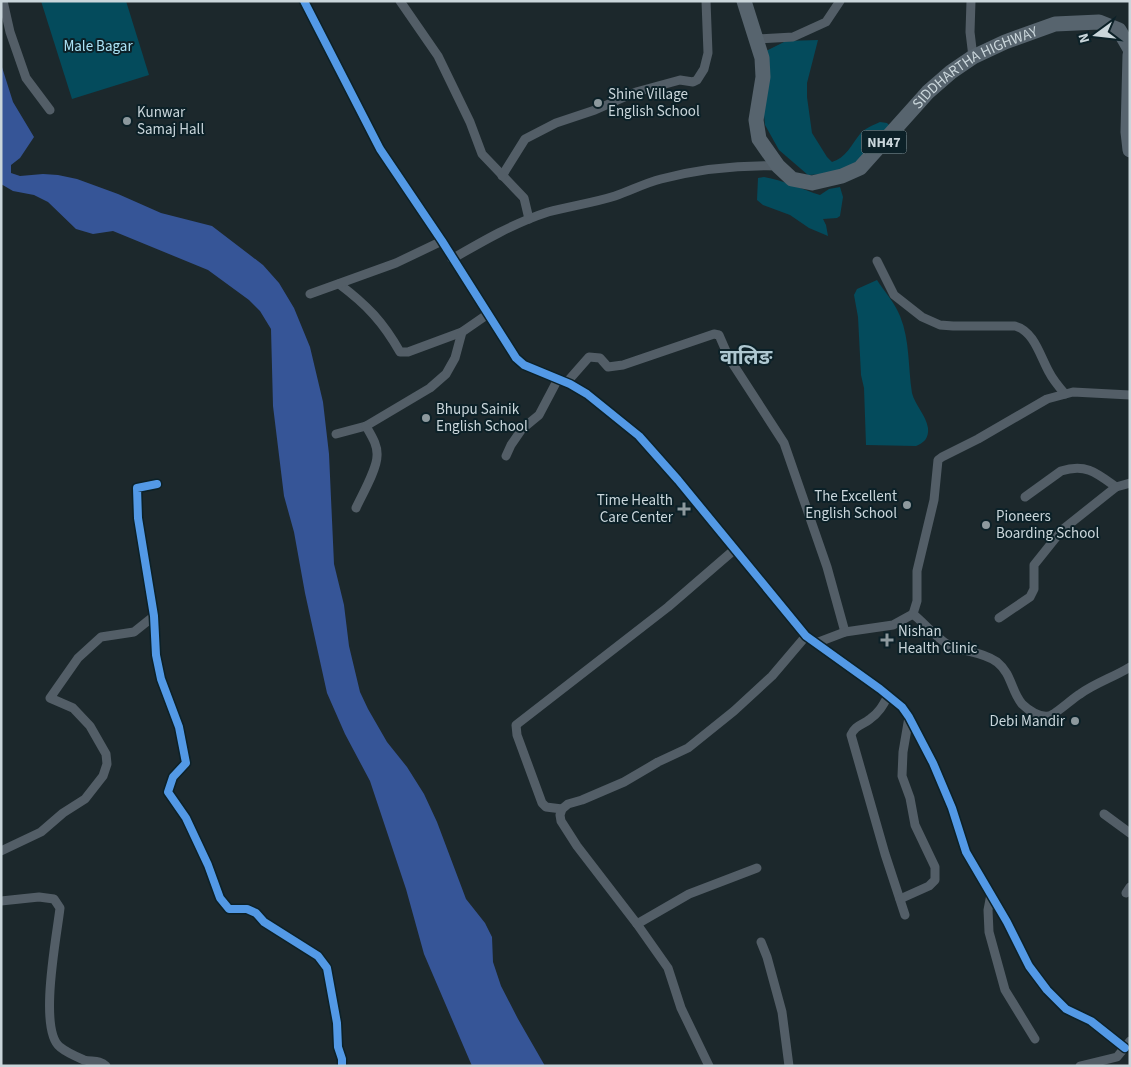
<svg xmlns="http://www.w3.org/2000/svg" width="1131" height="1067" font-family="'Source Sans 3','Noto Sans Devanagari',sans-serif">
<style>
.green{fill:#044b5c}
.water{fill:#365597}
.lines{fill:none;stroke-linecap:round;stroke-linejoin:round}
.street{stroke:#535e67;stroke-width:9}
.highway{stroke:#57646e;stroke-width:15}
.cycleway-casing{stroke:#0c2128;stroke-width:11}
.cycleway{stroke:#5399e6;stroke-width:8}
.poi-dot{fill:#8d999e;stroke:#0c2128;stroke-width:2}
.labels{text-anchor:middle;stroke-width:4;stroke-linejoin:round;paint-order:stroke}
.shield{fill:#0c2128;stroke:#91a0a5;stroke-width:1}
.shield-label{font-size:14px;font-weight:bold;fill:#cad6db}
.park-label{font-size:15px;fill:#ace3f6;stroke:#0c2128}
.street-label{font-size:15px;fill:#cad6db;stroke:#0c2128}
.poi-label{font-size:15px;fill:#cad6db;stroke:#0c2128;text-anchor:start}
.district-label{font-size:20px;font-weight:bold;fill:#afc8d1;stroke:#0c2128}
</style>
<rect width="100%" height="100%" fill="#1c282c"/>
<g class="green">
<path d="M 41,1 L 126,1 L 149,75 L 72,99 Z"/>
<path d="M 818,40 L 807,83 L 807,97 L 812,133 L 827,157 L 832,162 C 846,158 851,145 860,134 C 864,129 873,125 880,122 L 887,123 L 892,128 L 844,173 L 808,175 L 779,150 L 765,125 L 763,105 L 766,51 L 786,41 Z"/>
<path d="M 764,177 C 783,180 801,189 820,195 L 829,189 L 840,187 L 843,197 L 840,216 L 837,218 L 823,219 L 826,225 L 828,236 L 809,228 L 790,215 L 763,205 L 757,200 L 758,178 Z"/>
<path d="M 877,280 C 884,291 895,303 900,316 C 910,340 908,368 912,393 C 915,405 926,415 928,428 C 929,438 924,443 916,446 L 866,445 L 864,388 L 861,375 L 858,317 L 854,295 L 857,289 Z"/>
</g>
<path class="water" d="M 1,64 L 13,102 L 34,137 L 20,158 L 11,165 L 11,173 L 20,176 L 43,174 L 58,175 L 77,179 L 118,194 L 161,213 L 212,226 L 263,265 L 279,283 L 294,308 L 310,347 L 323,402 L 329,454 L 334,564 L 344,605 L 349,646 L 360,692 L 368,709 L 387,742 L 407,767 L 424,794 L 437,822 L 466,899 L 485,923 L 492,937 L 493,962 L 501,986 L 518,1019 L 545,1066 L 472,1066 L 424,954 L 406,889 L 370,781 L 345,734 L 327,693 L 305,593 L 294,532 L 284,496 L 273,406 L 271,329 L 260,311 L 249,300 L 208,270 L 113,231 L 93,234 L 76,229 L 48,202 L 34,195 L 13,191 L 1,184 Z"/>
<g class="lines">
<g class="street">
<path d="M 3,1 L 10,32 L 26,78 L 50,110"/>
<path d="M 304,1 L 380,149 L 442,241 L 516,358 L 524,365 L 570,384 L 587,394 L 639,436 L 678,480 L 806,636 L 880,689 L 902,707 L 909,717 L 933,763 L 952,808 L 966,852 L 1007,922 L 1029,966 L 1047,990 L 1066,1009 L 1091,1021 L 1125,1048"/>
<path d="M 400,1 L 438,56 L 470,122 L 482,154 L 524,198 L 529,219"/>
<path d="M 971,1 L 970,32 L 973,57"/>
<path d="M 756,39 L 793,37 L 826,22 L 840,1"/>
<path d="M 502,176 L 525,139 L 556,123 L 595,110 L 636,92 L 680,80 L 693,82 L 697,80 L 704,69 L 708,53 L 706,1"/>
<path d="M 452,259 C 483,241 514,223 548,212 C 570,206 593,203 615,196 C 630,191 645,183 661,179 C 700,169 739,165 778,166"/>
<path d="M 877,261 L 894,295 L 922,317 L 940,325 L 953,326 L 1015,326 C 1034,331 1040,356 1049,372 C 1053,380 1059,387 1065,394"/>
<path d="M 339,284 C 367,305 383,322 400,352 L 408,352 L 462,332 L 488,314"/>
<path d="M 310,294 L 396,263 L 442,241"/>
<path d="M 567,382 L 589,357 L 600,358 L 608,367 L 623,365 L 714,334 L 719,335 L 729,358 L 784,443 L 827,567 L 845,632"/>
<path d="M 336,434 L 366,426 L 430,388 L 446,374 L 455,358 L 462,332"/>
<path d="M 506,456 L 511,445 L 522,429 L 539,415 L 558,379"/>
<path d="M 157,484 L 137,488 L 138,518 L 154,616 L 156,655 L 161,679 L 179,727 L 186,763 L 173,777 L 168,792 L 186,818 L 208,865 L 220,898 L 229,909 L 247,909 L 256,913 L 264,922 L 318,956 L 327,968 L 337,1023 L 338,1047 L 342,1059 L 342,1066"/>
<path d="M 1025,497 L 1061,471 C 1086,463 1097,473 1116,487 L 1130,483"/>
<path d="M 356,508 C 362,495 377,469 377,456 C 378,445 371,435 366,426"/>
<path d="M 913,614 L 917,601 L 917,571 L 934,500 L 938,460 L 942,457 L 978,439 L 1047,399 L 1073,392 L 1130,395"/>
<path d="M 999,618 L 1030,597 L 1034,589 L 1034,565 L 1062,530 L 1116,487"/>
<path d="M 816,643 L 845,632 L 893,625 L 913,614 C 923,622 936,637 947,644 C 961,652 982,651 997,662 C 1012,674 1011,691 1022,704 C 1028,710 1040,718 1049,716 C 1055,715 1073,698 1080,694 C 1095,683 1114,677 1130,667"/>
<path d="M 888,696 C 883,705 879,713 870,719 C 863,725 855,725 851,735 L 885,854 L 905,915"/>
<path d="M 562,809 L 546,807 L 542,803 L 517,735 L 516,725 L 668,607 L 734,550"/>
<path d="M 1104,814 L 1130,833"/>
<path d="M 1,851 L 41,832 L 63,813 L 85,799 L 103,776 L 107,764 L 106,754 L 90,726 L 73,708 L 50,698 L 78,658 L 101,637 L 134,632 L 154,616"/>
<path d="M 1126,893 L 1130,887"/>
<path d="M 991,894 L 988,910 L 989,932 L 1005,990 L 1035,1039"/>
<path d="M 900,899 L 929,886 L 935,880 L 935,867 L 915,825 L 910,798 L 902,776 L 903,752 L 909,717"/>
<path d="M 1,901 L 39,897 L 54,899 L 60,908 C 57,935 38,1030 60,1047 C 66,1052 77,1057 84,1060 C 92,1062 100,1060 106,1066"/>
<path d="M 637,924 L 689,894 L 757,868"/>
<path d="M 761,942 L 767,957 L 782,1012 L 789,1066"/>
<path d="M 709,1066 L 681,1008 L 668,968 L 637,924 L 577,846 L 561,821 L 560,815 L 562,809 L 568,804 L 582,800 L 624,782 L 658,762 L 688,748 L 734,711 L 772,676 L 806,636"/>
<path d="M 1080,1066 L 1117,1057 L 1130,1041"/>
</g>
<g class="highway">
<path id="s1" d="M 744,1 L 762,58 L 763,77 L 756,120 L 759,139 L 778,166 L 792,179 L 812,183 L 842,176 L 860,168 L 928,92 L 951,72 L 973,57 L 1005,42 L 1055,24 L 1099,22 L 1119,30 L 1130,49"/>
<path d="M 1130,55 L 1128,132 L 1130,150"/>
</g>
<defs>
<g id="cycleway">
<path d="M 304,1 L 380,149 L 442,241 L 516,358 L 524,365 L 570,384 L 587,394 L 639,436 L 678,480 L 806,636 L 880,689 L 902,707 L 909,717 L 933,763 L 952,808 L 966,852 L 1007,922 L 1029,966 L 1047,990 L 1066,1009 L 1091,1021 L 1125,1048"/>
<path d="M 157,484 L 137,488 L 138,518 L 154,616 L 156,655 L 161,679 L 179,727 L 186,763 L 173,777 L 168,792 L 186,818 L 208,865 L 220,898 L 229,909 L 247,909 L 256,913 L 264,922 L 318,956 L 327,968 L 337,1023 L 338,1047 L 342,1059 L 342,1066"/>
</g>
</defs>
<use href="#cycleway" class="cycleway-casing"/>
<use href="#cycleway" class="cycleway"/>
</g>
<g class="poi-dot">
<circle cx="598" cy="103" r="5"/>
<circle cx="127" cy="121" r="5"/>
<circle cx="426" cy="418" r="5"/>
<circle cx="907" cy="505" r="5"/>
<path d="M681.5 501.5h5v5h5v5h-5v5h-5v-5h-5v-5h5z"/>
<circle cx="986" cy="525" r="5"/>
<path d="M884.5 632.5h5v5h5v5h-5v5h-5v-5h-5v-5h5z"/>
<circle cx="1075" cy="721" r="5"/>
</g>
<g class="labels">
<rect class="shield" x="861.5" y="130.5" width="45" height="23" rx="4"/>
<g class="shield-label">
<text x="884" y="147">NH47</text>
</g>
<g class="park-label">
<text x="98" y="51">Male Bagar</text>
</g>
<g class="street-label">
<text dy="5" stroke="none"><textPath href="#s1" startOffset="420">SIDDHARTHA HIGHWAY</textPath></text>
</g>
<g class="poi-label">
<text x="608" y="99">Shine Village<tspan x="608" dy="17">English School</tspan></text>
<text x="137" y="117">Kunwar<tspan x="137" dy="17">Samaj Hall</tspan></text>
<text x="436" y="414">Bhupu Sainik<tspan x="436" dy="17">English School</tspan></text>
<text x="897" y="501" text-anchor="end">The Excellent<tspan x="897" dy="17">English School</tspan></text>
<text x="673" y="505" text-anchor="end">Time Health<tspan x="673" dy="17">Care Center</tspan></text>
<text x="996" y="521">Pioneers<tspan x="996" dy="17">Boarding School</tspan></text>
<text x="898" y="636">Nishan<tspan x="898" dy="17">Health Clinic</tspan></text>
<text x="1065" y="726" text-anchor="end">Debi Mandir</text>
</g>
<g class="district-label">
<text x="746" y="364">वालिङ</text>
</g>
</g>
<rect width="1131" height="1067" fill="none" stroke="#cad6db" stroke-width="5"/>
<g transform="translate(1096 35) rotate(255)" stroke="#0c2128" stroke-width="4" paint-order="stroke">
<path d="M0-4L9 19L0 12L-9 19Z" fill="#cad6db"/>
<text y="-8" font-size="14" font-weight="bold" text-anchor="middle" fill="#cad6db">N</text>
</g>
</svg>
